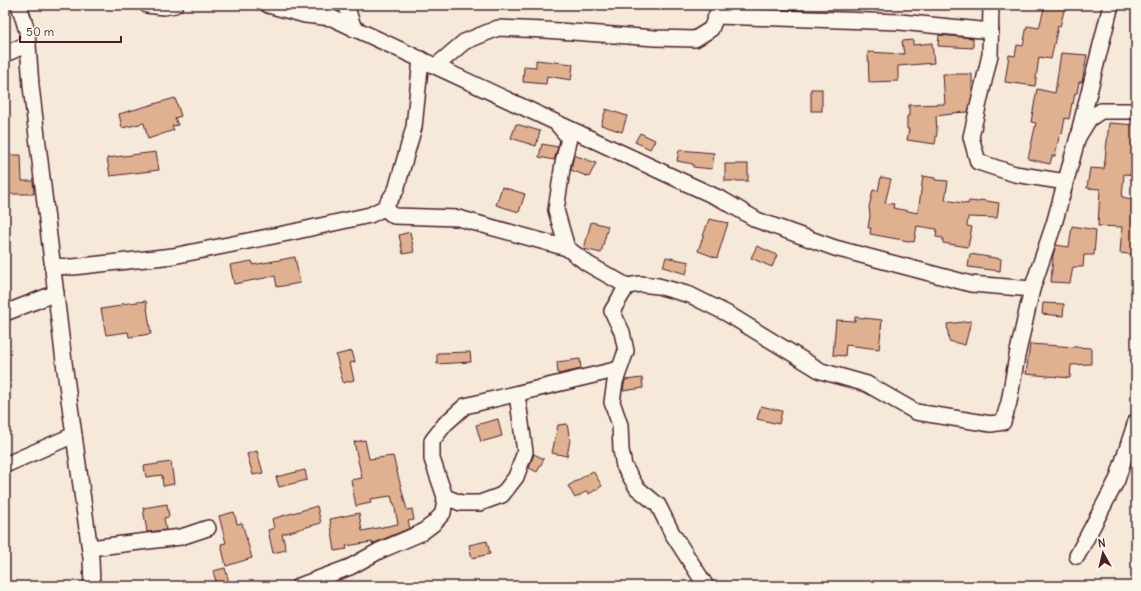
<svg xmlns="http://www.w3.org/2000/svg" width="1141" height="591" font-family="Delius,sans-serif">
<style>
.building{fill:#e0b191;stroke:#4a1f2b}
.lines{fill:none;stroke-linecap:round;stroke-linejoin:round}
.minor-casing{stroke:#4a1f2b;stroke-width:18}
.minor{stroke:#fbf7ec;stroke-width:15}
</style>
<rect width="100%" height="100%" fill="#f6e9da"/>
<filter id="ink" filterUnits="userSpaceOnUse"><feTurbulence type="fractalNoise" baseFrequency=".025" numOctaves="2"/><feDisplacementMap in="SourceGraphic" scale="8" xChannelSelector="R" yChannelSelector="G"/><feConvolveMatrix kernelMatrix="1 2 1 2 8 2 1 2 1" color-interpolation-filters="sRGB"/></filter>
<g filter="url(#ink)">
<g class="building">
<path d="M 1045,5 L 1065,6 L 1060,27 L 1058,26 L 1051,59 L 1039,57 L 1035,86 L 1005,82 L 1009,55 L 1015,56 L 1017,45 L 1023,46 L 1027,26 L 1039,28 Z"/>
<path d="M 939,35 L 973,38 L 973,48 L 938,46 Z"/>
<path d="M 913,40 L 913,45 L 932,43 L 934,63 L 898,66 L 898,81 L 869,82 L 868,52 L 904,54 L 902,41 Z"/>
<path d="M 1061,53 L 1087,55 L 1082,82 L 1079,82 L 1077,93 L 1075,93 L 1073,104 L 1072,103 L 1069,119 L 1065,118 L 1062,134 L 1060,133 L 1055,156 L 1052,156 L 1050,164 L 1028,159 L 1036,123 L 1031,122 L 1037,89 L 1055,93 Z"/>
<path d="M 536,60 L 573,64 L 571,80 L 547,76 L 546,84 L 523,82 L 524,66 L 536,67 Z"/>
<path d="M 943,74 L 972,74 L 972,95 L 968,112 L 952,113 L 952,114 L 936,116 L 937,132 L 935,144 L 907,140 L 909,129 L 907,129 L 907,116 L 909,116 L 909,105 L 945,104 Z"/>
<rect x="811" y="89" width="11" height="22"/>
<path d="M 175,98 L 181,116 L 175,118 L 178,125 L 172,126 L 174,130 L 148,139 L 144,123 L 122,128 L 119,114 Z"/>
<path d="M 606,109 L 627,116 L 622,132 L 601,125 Z"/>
<path d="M 1109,123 L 1136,125 L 1136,175 L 1124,174 L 1122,197 L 1136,200 L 1136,255 L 1120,253 L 1122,227 L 1098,226 L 1100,189 L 1087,188 L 1090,168 L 1104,169 Z"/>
<path d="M 516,124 L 540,131 L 536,146 L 511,138 Z"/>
<path d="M 640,133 L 655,140 L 650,149 L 635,142 Z"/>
<path d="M 542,144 L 558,147 L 554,160 L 539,157 Z"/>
<path d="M 679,150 L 714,153 L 712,169 L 693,167 L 693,164 L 677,161 Z"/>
<path d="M 156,152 L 159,170 L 110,176 L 107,158 Z"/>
<path d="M 9,155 L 21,155 L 22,181 L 33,181 L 34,194 L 9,194 Z"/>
<path d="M 574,155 L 596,163 L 589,177 L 571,170 Z"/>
<rect x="725" y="164" width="23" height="17"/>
<path d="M 923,176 L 935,178 L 935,180 L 948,181 L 945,200 L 968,204 L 969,201 L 979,202 L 980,200 L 999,203 L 997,218 L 968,217 L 967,226 L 972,227 L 968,247 L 943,243 L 943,238 L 936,237 L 937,229 L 917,226 L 914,242 L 870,234 L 871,228 L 868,228 L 870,216 L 869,207 L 873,190 L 878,191 L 881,177 L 891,179 L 885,203 L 894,204 L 893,208 L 918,213 Z"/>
<path d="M 502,187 L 525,194 L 519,212 L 496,205 Z"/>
<path d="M 709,219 L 728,223 L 717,258 L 698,251 Z"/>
<path d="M 591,222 L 608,226 L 601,253 L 584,249 Z"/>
<path d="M 1072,226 L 1096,230 L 1094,255 L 1084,255 L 1083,267 L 1073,267 L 1070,283 L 1051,282 L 1053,255 L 1056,245 L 1069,247 Z"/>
<path d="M 410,232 L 414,252 L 403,254 L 399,235 Z"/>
<path d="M 757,246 L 777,255 L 772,267 L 751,258 Z"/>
<path d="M 970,254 L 1001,259 L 1000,271 L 968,267 Z"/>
<path d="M 295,257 L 300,283 L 277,287 L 275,276 L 234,284 L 230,265 L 252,261 L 253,265 Z"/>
<path d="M 666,257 L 689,262 L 686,274 L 663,267 Z"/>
<path d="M 146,301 L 151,334 L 129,337 L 128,332 L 106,335 L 101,309 L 121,306 L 121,304 Z"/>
<path d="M 1043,303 L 1064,304 L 1063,316 L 1042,314 Z"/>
<path d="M 855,317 L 882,320 L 879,349 L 846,345 L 845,356 L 833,355 L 836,320 L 855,321 Z"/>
<path d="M 971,321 L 965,345 L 949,341 L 947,324 Z"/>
<path d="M 1030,344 L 1091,348 L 1091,364 L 1071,365 L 1070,378 L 1026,374 Z"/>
<path d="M 352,351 L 355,362 L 350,363 L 354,380 L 343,383 L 336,355 Z"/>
<path d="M 470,352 L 471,362 L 437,364 L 437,353 Z"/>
<path d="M 580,359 L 581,369 L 558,374 L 557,362 Z"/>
<path d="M 642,378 L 643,388 L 623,391 L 625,380 Z"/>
<path d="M 761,406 L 782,411 L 779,424 L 757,419 Z"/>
<path d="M 498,419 L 502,436 L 481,442 L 476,425 Z"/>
<path d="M 567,424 L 570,440 L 567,456 L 552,453 L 558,425 Z"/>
<path d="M 365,440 L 369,459 L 393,456 L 407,510 L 412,509 L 414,520 L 408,521 L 410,528 L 374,543 L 372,544 L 372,542 L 346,546 L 347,549 L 335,551 L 330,519 L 359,513 L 362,531 L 398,524 L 394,503 L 393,503 L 391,496 L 370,499 L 371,503 L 356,506 L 351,480 L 362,478 L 354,442 Z"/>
<path d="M 257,451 L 263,473 L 253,475 L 247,454 Z"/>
<path d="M 534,454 L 544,459 L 537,472 L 529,468 Z"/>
<path d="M 171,462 L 174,484 L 163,486 L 162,475 L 146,477 L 144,466 Z"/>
<path d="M 305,470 L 307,480 L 279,487 L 276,477 Z"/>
<path d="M 593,471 L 602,486 L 589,494 L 587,491 L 575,498 L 568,486 Z"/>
<path d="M 167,504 L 169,517 L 164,518 L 166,530 L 147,532 L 143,508 Z"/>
<path d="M 317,506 L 321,523 L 282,534 L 286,550 L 273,553 L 268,530 L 274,528 L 272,519 Z"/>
<path d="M 234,512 L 237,524 L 242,523 L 252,558 L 226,566 L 221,544 L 226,543 L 219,516 Z"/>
<path d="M 487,541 L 490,554 L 472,558 L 469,545 Z"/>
<path d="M 225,568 L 230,586 L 217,586 L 213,571 Z"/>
</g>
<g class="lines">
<defs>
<g id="minor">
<path d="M 19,5 L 27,31 L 31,86 L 65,370 L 91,558 L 92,586"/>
<path d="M 147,5 L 164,7 L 175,5"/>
<path d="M 268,5 L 305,15 L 332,18 L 688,184 L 723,200 L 757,220 L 835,248 L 971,284 L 1032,289 L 1054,224 L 1078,137 L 1089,119 L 1101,111 L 1136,111"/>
<path d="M 346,5 L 354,29"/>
<path d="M 991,5 L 990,55 L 971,137 L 978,162 L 1015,174 L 1066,182"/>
<path d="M 716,16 L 900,22 L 991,31"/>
<path d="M 5,54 L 28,44"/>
<path d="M 436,66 L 464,42 L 498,28 L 545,30 L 655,38 L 695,39 L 711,29 L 719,9 L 719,5"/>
<path d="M 558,125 L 569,138 L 563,163 L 556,210 L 567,248 L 588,264 L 627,286 L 612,311 L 622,332 L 626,351 L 615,382 L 612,402 L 620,425 L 621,450 L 624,466 L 637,488 L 658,505 L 672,533 L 706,586"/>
<path d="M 1080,128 L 1111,5"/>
<path d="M 384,208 L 394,216 L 458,218 L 567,248"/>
<path d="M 52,266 L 73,267 L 173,256 L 293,232 L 370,215 L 384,208 L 396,190 L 414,127 L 421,59"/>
<path d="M 627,286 L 640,284 L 658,286 L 690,295 L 728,314 L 821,371 L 867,384 L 916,412 L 991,424 L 1003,422 L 1009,402 L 1017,356 L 1032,289"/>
<path d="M 5,313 L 56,293"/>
<path d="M 5,465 L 74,435"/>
<path d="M 445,497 L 461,503 L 480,503 L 502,495 L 516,477 L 525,452 L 517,394"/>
<path d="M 90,548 L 181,537 L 208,528"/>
<path d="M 1077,556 L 1117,480 L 1136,421"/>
<path d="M 299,586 L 350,567 L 379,551 L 421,533 L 433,524 L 443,513 L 445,497 L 432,459 L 432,441 L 445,424 L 465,406 L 619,369"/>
</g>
</defs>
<use href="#minor" class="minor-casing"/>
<use href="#minor" class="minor"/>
</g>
</g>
<rect width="1141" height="591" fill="none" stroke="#fbf7ec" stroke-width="20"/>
<rect x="10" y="10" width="1121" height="571" fill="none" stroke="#4a1f2b" stroke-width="1.5" filter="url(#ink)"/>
<g transform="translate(1103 553) rotate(352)" stroke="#fbf7ec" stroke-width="3" paint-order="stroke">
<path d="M0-3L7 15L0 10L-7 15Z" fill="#4a1f2b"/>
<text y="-6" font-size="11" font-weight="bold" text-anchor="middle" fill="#4a1f2b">N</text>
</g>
<path d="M20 36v6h101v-6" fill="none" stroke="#4a1f2b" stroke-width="2"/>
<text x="26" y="36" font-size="12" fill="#4a1f2b" stroke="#fbf7ec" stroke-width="3" paint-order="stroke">50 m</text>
</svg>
